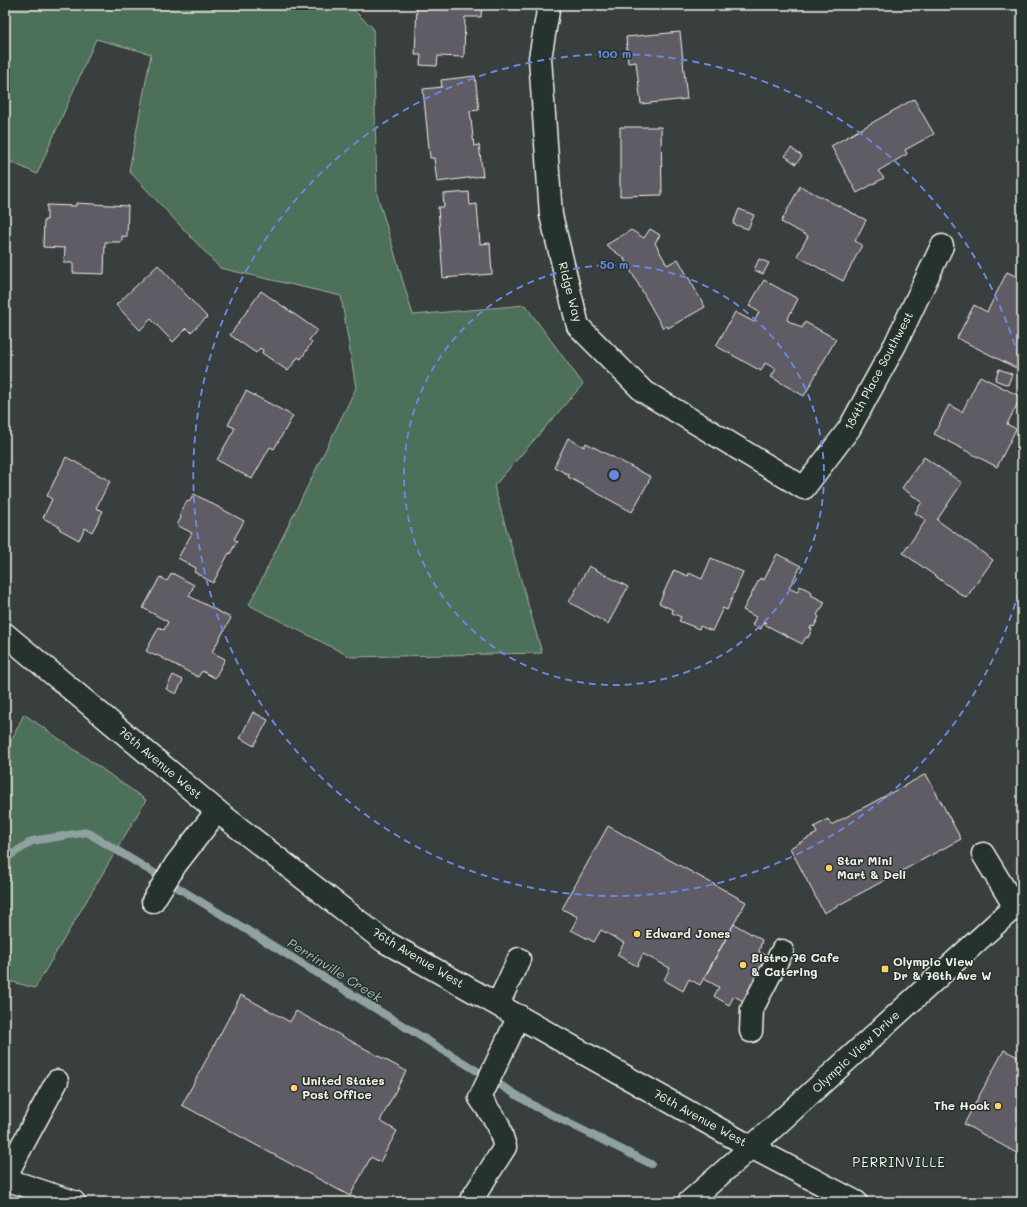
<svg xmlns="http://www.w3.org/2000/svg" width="1027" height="1207" font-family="Mali,sans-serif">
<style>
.green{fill:#4d6f5a;stroke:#a0b0a1}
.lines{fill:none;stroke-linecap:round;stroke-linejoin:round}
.stream{stroke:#8fa1a1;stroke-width:8}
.building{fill:#615c66;stroke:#f4f1e8}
.minor-casing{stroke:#f4f1e8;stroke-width:25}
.major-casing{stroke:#f4f1e8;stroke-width:25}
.minor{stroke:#26332d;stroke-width:22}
.major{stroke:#26332d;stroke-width:22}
.ring{fill:none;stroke:#6887de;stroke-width:2;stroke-dasharray:7 5}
.poi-dot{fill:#ffd166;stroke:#26332d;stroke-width:1.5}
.labels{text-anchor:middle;stroke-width:3;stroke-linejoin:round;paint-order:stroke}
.street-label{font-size:12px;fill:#f4f1e8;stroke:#26332d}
.poi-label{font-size:12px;font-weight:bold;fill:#f4f1e8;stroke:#26332d;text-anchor:start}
.water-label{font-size:13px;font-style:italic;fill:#b0bbb9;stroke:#26332d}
.neighbourhood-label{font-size:13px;letter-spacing:1px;fill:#f4f1e8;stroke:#26332d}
.centre{fill:#6887de;stroke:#26332d;stroke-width:2}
.ring-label{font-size:12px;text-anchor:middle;font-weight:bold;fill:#6887de;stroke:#26332d;stroke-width:3;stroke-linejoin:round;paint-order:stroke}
</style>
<rect width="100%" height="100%" fill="#383f3e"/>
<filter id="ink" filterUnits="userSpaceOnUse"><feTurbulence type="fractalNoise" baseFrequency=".025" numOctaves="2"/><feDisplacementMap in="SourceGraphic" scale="8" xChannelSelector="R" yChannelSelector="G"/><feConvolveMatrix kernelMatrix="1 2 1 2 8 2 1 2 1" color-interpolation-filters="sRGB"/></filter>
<g filter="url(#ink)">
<g class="green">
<path d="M 5,5 L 348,5 L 373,28 L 377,194 L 413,315 L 525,305 L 583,384 L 494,486 L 542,653 L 351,657 L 249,605 L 356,388 L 341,296 L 220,268 L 129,171 L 151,54 L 96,39 L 37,174 L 5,159 Z"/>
<path d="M 24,714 L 146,800 L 35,988 L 5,980 L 5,753 Z"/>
</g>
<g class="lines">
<path class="stream" d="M 5,859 L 32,841 L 87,832 L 536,1107 L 651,1164"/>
</g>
<g class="building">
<path d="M 417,5 L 482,5 L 481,17 L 465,17 L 464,57 L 438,56 L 437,66 L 420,65 L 421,55 L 415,55 Z"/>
<path d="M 651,5 L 698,5 L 698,6 L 652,10 Z"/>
<path d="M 680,32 L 687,99 L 641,104 L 636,62 L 628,63 L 626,37 Z"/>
<path d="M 475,76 L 479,110 L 470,111 L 474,146 L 479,145 L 483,176 L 437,182 L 434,158 L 430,158 L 423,89 L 442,87 L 441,80 Z"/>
<path d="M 914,99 L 934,134 L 905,150 L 907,154 L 878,171 L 884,178 L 857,193 L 831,146 Z"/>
<path d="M 620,127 L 661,127 L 662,195 L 620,196 Z"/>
<path d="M 791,148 L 802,156 L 796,164 L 785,156 Z"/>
<path d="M 800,186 L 866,220 L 855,241 L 862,245 L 843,281 L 797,256 L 808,236 L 781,222 Z"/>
<path d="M 469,192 L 470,205 L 477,204 L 480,244 L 490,243 L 492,274 L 443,278 L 438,207 L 444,207 L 443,194 Z"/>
<path d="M 76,203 L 128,206 L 127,237 L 122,236 L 122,242 L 105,242 L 104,274 L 73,273 L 73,263 L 64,263 L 65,248 L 43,247 L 44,220 L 47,220 L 47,205 L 76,206 Z"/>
<path d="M 739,209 L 754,215 L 748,229 L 733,224 Z"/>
<path d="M 650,229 L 660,235 L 655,243 L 667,265 L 678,259 L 705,307 L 668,328 L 667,326 L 663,328 L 624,259 L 625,259 L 606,245 L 631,230 L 644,238 Z"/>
<path d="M 759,259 L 769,263 L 763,274 L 754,270 Z"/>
<path d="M 158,265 L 207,317 L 191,332 L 187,328 L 173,342 L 151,319 L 140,330 L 116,305 Z"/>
<path d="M 1007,272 L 1022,279 L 1022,355 L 1016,368 L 957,338 L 974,305 L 987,312 Z"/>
<path d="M 764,280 L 798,299 L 787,320 L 802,328 L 805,322 L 836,339 L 804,396 L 771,377 L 776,369 L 765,363 L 761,371 L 716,346 L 735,312 L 754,322 L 759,312 L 749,306 Z"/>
<path d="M 261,291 L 317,330 L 309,340 L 312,342 L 301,359 L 298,357 L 288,371 L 262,353 L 263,350 L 260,348 L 256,353 L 230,335 Z"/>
<path d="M 999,369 L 1012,374 L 1008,385 L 995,380 Z"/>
<path d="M 980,376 L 1021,397 L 1007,424 L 1016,429 L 997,467 L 934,434 L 949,405 L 962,412 Z"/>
<path d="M 246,391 L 293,416 L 274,449 L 270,447 L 252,479 L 217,460 L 235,428 L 228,425 Z"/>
<path d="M 568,438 L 584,447 L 586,443 L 651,477 L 632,512 L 568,477 L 569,475 L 554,467 Z"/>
<path d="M 66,457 L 110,481 L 96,508 L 103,511 L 92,532 L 85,528 L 79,540 L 59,529 L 60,527 L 43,518 L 52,499 L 47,496 Z"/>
<path d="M 924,457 L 962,483 L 937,520 L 993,560 L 966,598 L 903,553 L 926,520 L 915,513 L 922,502 L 902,488 Z"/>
<path d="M 194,494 L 244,521 L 234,539 L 237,541 L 230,554 L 229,553 L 213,583 L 194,572 L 196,568 L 178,558 L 192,533 L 177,525 L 181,518 L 180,515 L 186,502 L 190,501 Z"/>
<path d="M 777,554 L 801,566 L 789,588 L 797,592 L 800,586 L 812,592 L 811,595 L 825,602 L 821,610 L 820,610 L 817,615 L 819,617 L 814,627 L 811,626 L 810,628 L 812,629 L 808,638 L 806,637 L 802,644 L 764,624 L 766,622 L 764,621 L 761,629 L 752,625 L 756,617 L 743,610 L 760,578 L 764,580 Z"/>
<path d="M 711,558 L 743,572 L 727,610 L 723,608 L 712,631 L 700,626 L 699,629 L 679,621 L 681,617 L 672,613 L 673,610 L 659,603 L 674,570 L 688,576 L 689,573 L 702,579 Z"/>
<path d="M 589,566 L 628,587 L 608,624 L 569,602 Z"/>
<path d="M 172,573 L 194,585 L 189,596 L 231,618 L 212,652 L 225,659 L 215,678 L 202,671 L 198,677 L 157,655 L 156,656 L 146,651 L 159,627 L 164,630 L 168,622 L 143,608 L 160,577 L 167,581 Z"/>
<path d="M 173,675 L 183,680 L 176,694 L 166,689 Z"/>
<path d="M 253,712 L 268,720 L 254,746 L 240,738 Z"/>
<path d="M 926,774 L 961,839 L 824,913 L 790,848 L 817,833 L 814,827 L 828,819 L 831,825 Z"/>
<path d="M 608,826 L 746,902 L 700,985 L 689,979 L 683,991 L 664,980 L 670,968 L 643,954 L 637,966 L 617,955 L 624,943 L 601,930 L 594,942 L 571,930 L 578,917 L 562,909 Z"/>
<path d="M 734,924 L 762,940 L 759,952 L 770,957 L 751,1005 L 734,996 L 729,1005 L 714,996 L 719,987 L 704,979 Z"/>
<path d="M 241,995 L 290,1022 L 296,1011 L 406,1071 L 380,1121 L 397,1131 L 380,1162 L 371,1157 L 350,1196 L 182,1105 Z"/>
<path d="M 1004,1050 L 1022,1059 L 1022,1156 L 964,1124 Z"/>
</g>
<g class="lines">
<defs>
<g id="minor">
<path d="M 549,5 L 540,58 L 551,215 L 578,326 L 643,391 L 804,488 L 849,429 L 895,345 L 942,246"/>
<path d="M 5,634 L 217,811 L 384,941 L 751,1147 L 856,1202"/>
<path d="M 983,854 L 1015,907 L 1022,911"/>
<path d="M 153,901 L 176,864 L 217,811"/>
<path d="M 498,1004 L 519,959"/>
<path d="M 751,1031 L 752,1009 L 782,951"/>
<path d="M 5,1177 L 57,1081"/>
<path d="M 470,1202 L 505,1147 L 498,1124 L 480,1098 L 519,1016"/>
</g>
<g id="major">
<path d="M 5,1179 L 74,1202"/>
<path d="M 689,1202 L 774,1127 L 1022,900"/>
</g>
</defs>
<use href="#minor" class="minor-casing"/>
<use href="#major" class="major-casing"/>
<use href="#minor" class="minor"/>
<use href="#major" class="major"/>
</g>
</g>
<g class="ring">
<circle cx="614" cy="475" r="210"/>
<path d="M1022 580A421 421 0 1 1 1022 370"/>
</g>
<g class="poi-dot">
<circle cx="829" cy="868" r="4"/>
<circle cx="637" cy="934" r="4"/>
<circle cx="743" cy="965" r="4"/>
<rect x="881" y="965" width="8" height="8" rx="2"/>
<circle cx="294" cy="1088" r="4"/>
<circle cx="998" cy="1106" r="4"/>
</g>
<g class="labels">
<g class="street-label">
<text transform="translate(570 292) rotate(75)" y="4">Ridge Way</text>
<text transform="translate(879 371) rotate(-62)" y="4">184th Place Southwest</text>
<text transform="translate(160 763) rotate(40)" y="4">76th Avenue West</text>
<text transform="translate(418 958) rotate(31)" y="4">76th Avenue West</text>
<text transform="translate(856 1052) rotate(-43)" y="4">Olympic View Drive</text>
<text transform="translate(700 1118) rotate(29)" y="4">76th Avenue West</text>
</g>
<g class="poi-label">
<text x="837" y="865">Star Mini<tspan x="837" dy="14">Mart &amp; Deli</tspan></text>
<text x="645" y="938">Edward Jones</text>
<text x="751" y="962">Bistro 76 Cafe<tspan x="751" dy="14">&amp; Catering</tspan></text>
<text x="893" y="966">Olympic View<tspan x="893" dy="14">Dr &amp; 76th Ave W</tspan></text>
<text x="302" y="1085">United States<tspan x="302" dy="14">Post Office</tspan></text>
<text x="990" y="1110" text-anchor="end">The Hook</text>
</g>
<g class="water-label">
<text transform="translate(335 970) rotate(32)" y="5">Perrinville Creek</text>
</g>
<g class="neighbourhood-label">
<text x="899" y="1167">PERRINVILLE</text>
</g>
</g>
<circle cx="614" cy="475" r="6" class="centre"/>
<g class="ring-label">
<text x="614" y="58">100 m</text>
<text x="614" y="269">50 m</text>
</g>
<rect width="1027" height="1207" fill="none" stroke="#26332d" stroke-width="20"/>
<rect x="10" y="10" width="1007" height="1187" fill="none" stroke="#f4f1e8" stroke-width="1.5" filter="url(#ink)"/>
</svg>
